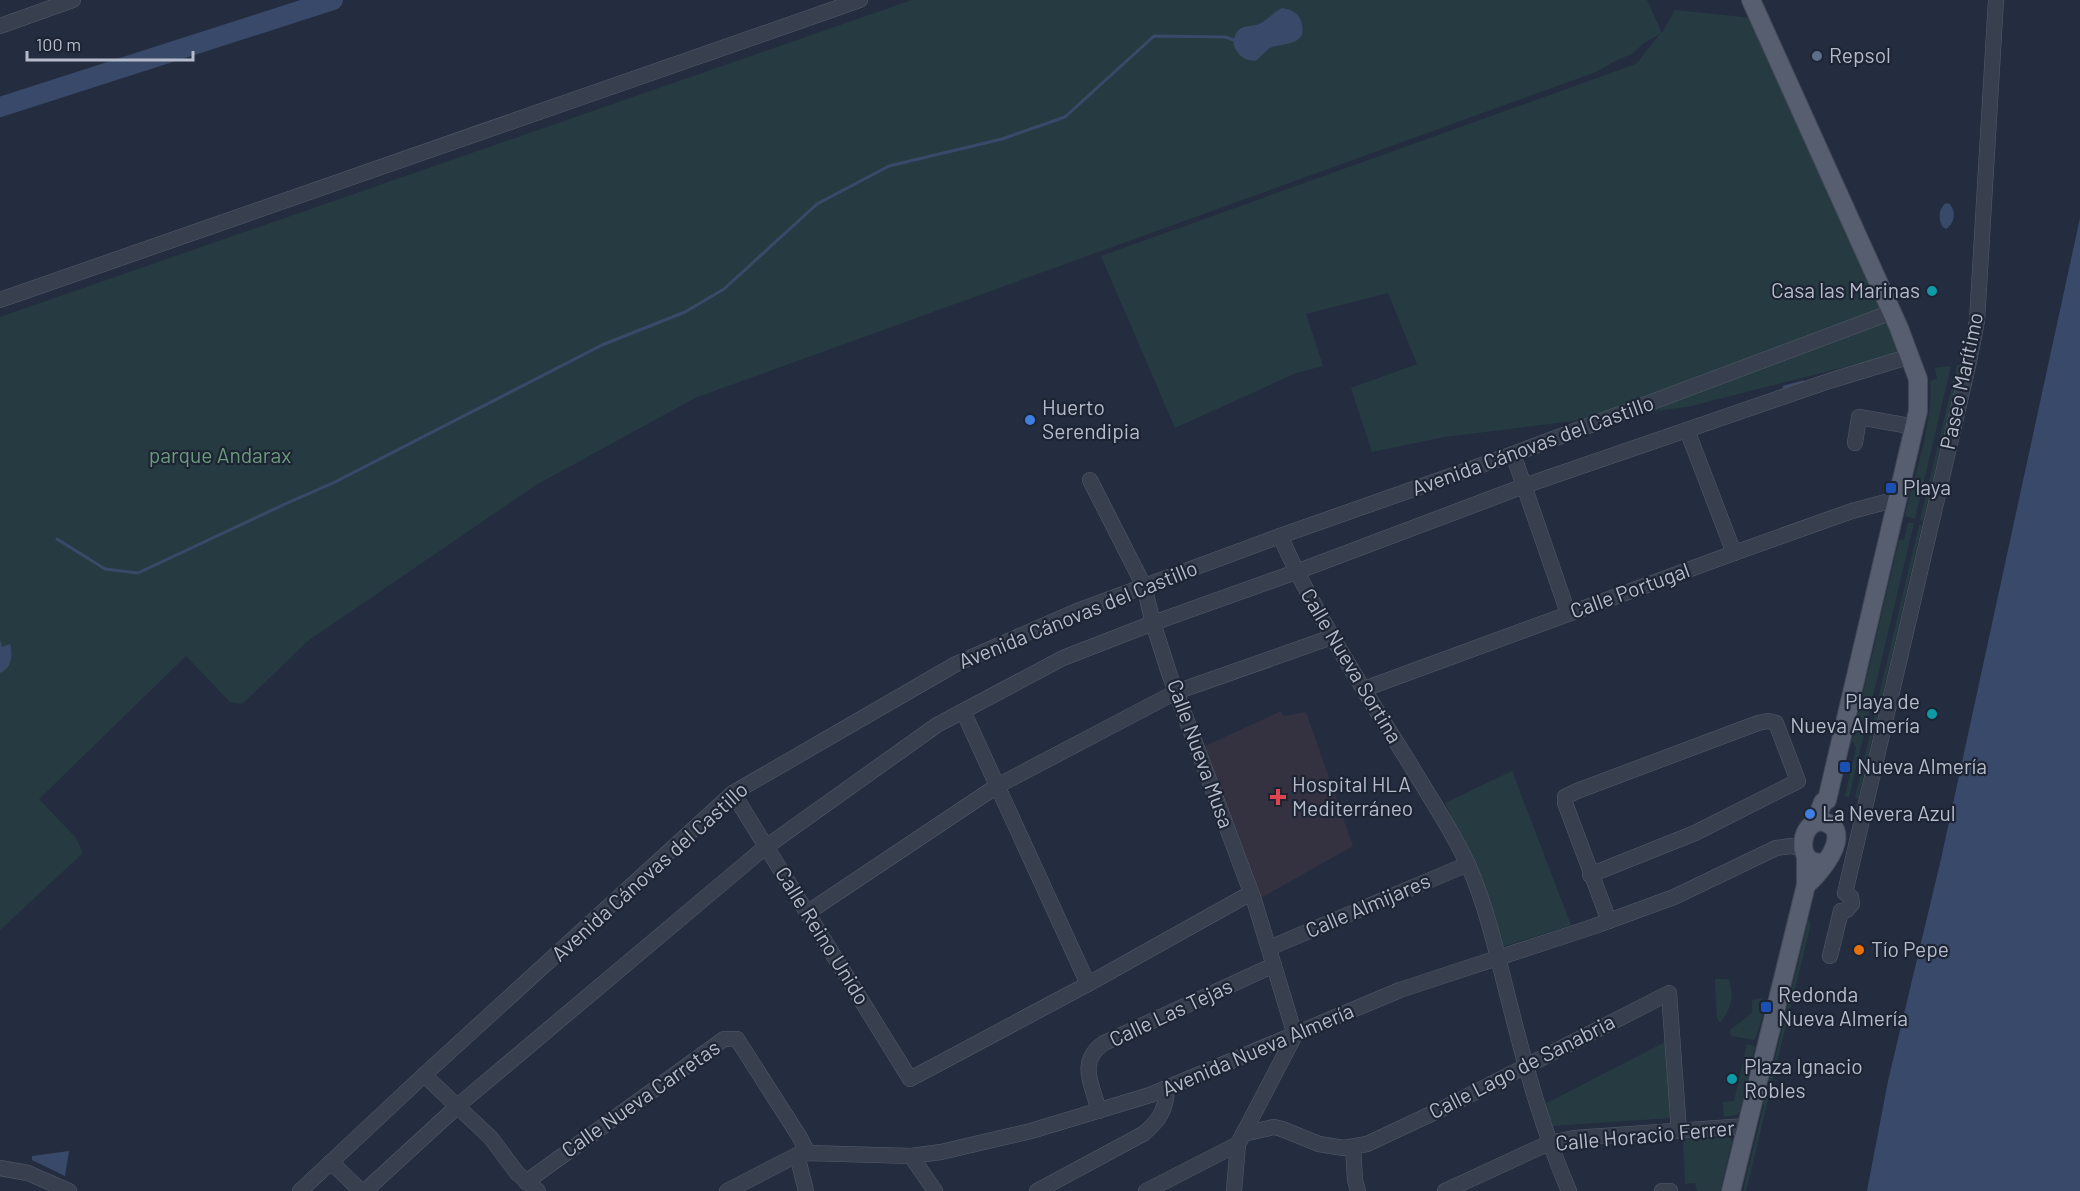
<svg xmlns="http://www.w3.org/2000/svg" width="2080" height="1191" font-family="Barlow,sans-serif">
<style>
.medical{fill:#343140}
.green{fill:#263b41}
.water{fill:#394969}
.lines{fill:none;stroke-linecap:round;stroke-linejoin:round}
.stream{stroke:#394969;stroke-width:3}
.river{stroke:#394969;stroke-width:20}
.minor-casing{stroke:#535b6a;stroke-width:16}
.major-casing{stroke:#424958;stroke-width:20}
.minor{stroke:#38404f;stroke-width:15}
.major{stroke:#565e6f;stroke-width:18}
.service-dot{fill:#5c6f8a;stroke:#1d2534;stroke-width:2}
.culture-dot{fill:#0f9aa8;stroke:#1d2534;stroke-width:2}
.shop-dot{fill:#3f7fe0;stroke:#1d2534;stroke-width:2}
.transit-dot{fill:#1a4fb4;stroke:#1d2534;stroke-width:2}
.health-dot{fill:#e0444e;stroke:#1d2534;stroke-width:2}
.food-dot{fill:#e8710a;stroke:#1d2534;stroke-width:2}
.labels{text-anchor:middle;stroke-width:4.5;stroke-linejoin:round;paint-order:stroke}
.poi-label{font-size:21px;fill:#b5bbca;stroke:#1d2534;text-anchor:start}
.street-label{font-size:21px;fill:#b5bbca;stroke:#1d2534}
.park-label{font-size:21px;fill:#6b9b7b;stroke:#1d2534}
</style>
<rect width="100%" height="100%" fill="#242d40"/>
<path class="medical" d="M 1281,711 L 1283,716 L 1306,712 L 1353,846 L 1259,899 L 1203,747 Z"/>
<g class="green">
<path d="M 912,0 L 1647,0 L 1662,33 L 1675,10 L 1753,18 L 1901,353 L 1687,407 L 1444,437 L 1372,452 L 1351,388 L 1417,364 L 1388,293 L 1306,314 L 1323,366 L 1296,373 L 1175,428 L 1101,256 L 1636,64 L 1660,34 L 1644,43 L 1632,54 L 1617,60 L 1596,72 L 695,398 L 536,485 L 309,640 L 242,704 L 230,702 L 186,656 L 39,799 L 76,838 L 83,853 L 0,930 L 0,317 Z"/>
<path d="M 1957,365 L 1960,365 L 1923,521 L 1920,520 Z"/>
<path d="M 1951,366 L 1915,519 L 1905,516 C 1913,480 1935,416 1930,381 L 1937,379 L 1935,368 Z"/>
<path d="M 1908,523 L 1914,523 L 1849,797 L 1845,796 L 1856,748 L 1852,740 L 1899,540 L 1904,540 Z"/>
<path d="M 1919,525 L 1922,525 L 1858,799 L 1855,798 Z"/>
<path d="M 1512,771 L 1571,925 L 1502,947 L 1479,874 L 1445,803 Z"/>
<path d="M 1806,916 L 1810,922 L 1810,928 L 1771,1086 L 1765,1084 L 1767,1077 L 1771,1075 L 1807,926 L 1805,921 Z"/>
<path d="M 1715,979 L 1729,979 C 1734,1001 1732,1005 1720,1023 L 1717,1018 Z"/>
<path d="M 1762,998 L 1759,1010 L 1763,1014 L 1755,1040 L 1731,1036 L 1730,1030 L 1752,1013 L 1752,1000 Z"/>
<path d="M 1665,1042 L 1672,1118 L 1552,1126 L 1545,1104 Z"/>
<path d="M 1747,1044 L 1755,1046 L 1740,1112 L 1736,1115 L 1724,1117 L 1723,1102 L 1734,1101 Z"/>
<path d="M 1762,1095 L 1769,1096 L 1746,1191 L 1743,1191 L 1764,1105 L 1761,1099 Z"/>
<path d="M 1730,1137 L 1732,1142 L 1720,1191 L 1697,1191 L 1695,1183 L 1685,1184 L 1683,1139 Z"/>
</g>
<g class="water">
<path d="M 1282,8 C 1291,10 1298,12 1301,21 C 1309,47 1284,42 1270,48 C 1265,51 1260,58 1255,61 C 1246,60 1241,58 1236,50 C 1233,45 1233,42 1235,36 C 1240,22 1252,29 1263,22 C 1269,18 1274,12 1282,8 Z"/>
<path d="M 1946,203 L 1950,204 C 1956,212 1955,223 1946,229 L 1943,227 C 1938,220 1938,209 1946,203 Z"/>
<path d="M 2080,218 L 2080,1191 L 1867,1191 L 1888,1081 L 1941,859 Z"/>
<path d="M 0,640 L 2,647 L 10,644 C 13,656 12,668 0,673 Z"/>
<path d="M 69,1151 L 65,1176 L 32,1160 L 32,1156 Z"/>
</g>
<g class="lines">
<g class="stream">
<path d="M 1784,387 L 1803,382"/>
<path d="M 57,539 L 105,569 L 138,573 L 285,504 L 333,483 L 602,345 L 685,312 L 724,289 L 817,204 L 889,166 L 1002,139 L 1065,117 L 1154,36 L 1225,37 L 1234,40"/>
</g>
<path class="river" d="M 0,107 L 333,0"/>
<defs>
<g id="minor">
<path d="M 0,26 L 73,0"/>
<path d="M 0,300 L 860,0"/>
<path d="M 1687,430 L 1734,553"/>
<path d="M 1855,443 L 1859,417 L 1915,427"/>
<path d="M 1513,454 L 1568,613"/>
<path d="M 1090,480 L 1144,586 L 1153,623 L 1170,676 L 1254,900 L 1295,1035 L 1238,1144 L 1234,1191"/>
<path d="M 1280,536 C 1316,616 1364,690 1410,764 C 1430,798 1453,831 1469,867 C 1488,910 1498,959 1510,1005 C 1526,1069 1543,1131 1569,1191"/>
<path d="M 1364,689 L 1734,553 L 1852,511 L 1897,499"/>
<path d="M 963,711 L 1088,984"/>
<path d="M 733,793 L 910,1079 L 1088,984 L 1251,893"/>
<path d="M 1590,875 L 1695,833 L 1798,781 L 1776,723 L 1768,721 L 1758,723 L 1577,791 L 1565,797 L 1565,803 L 1609,921"/>
<path d="M 807,913 L 997,786 L 1176,692 L 1332,637"/>
<path d="M 1269,948 L 1468,864"/>
<path d="M 1830,956 L 1841,911 L 1847,910 L 1852,904 L 1851,897 L 1845,893 L 1968,366 L 1977,321 L 1996,0"/>
<path d="M 424,1075 L 491,1138 L 517,1173 L 538,1191"/>
<path d="M 1099,1111 C 1092,1084 1077,1062 1104,1043 L 1274,965"/>
<path d="M 1243,1134 L 1274,1127 L 1282,1129 L 1319,1144 L 1344,1148 L 1367,1144 L 1448,1106 L 1669,993 L 1679,1131"/>
<path d="M 1353,1147 L 1355,1180 L 1358,1191"/>
<path d="M 797,1155 L 806,1191"/>
<path d="M 911,1156 L 935,1191"/>
<path d="M 331,1162 L 361,1191"/>
<path d="M 0,1168 L 28,1173 L 69,1191"/>
<path d="M 526,1182 L 724,1039 L 737,1039 L 799,1136 L 808,1153"/>
<path d="M 300,1191 L 424,1075 L 733,793 L 956,664 L 1077,611 L 1280,536 L 1513,454 L 1892,312"/>
<path d="M 365,1191 L 461,1103 L 763,849 L 937,725 L 1063,658 L 1153,623 L 1296,572 L 1524,486 L 1829,381 L 1911,356"/>
<path d="M 727,1191 L 797,1155 L 808,1153 L 911,1156 L 941,1152 L 1031,1131 L 1150,1095 L 1400,990 L 1595,926 L 1674,897 L 1776,848 L 1791,846 L 1804,849"/>
<path d="M 1037,1191 L 1143,1134 C 1159,1121 1166,1110 1167,1089"/>
<path d="M 1146,1191 L 1238,1144"/>
<path d="M 1445,1191 L 1549,1143 L 1574,1138 L 1746,1126"/>
<path d="M 1662,1191 L 1670,1191"/>
</g>
<g id="major">
<path d="M 1751,0 L 1899,328 L 1918,379 L 1918,411 L 1827,800 L 1823,802 L 1815,823"/>
<path d="M 1806,885 C 1818,876 1856,831 1824,822 C 1800,816 1792,870 1826,862"/>
<path d="M 1731,1191 L 1806,885 L 1806,856"/>
</g>
</defs>
<use href="#minor" class="minor-casing"/>
<use href="#major" class="major-casing"/>
<use href="#minor" class="minor"/>
<use href="#major" class="major"/>
</g>
<circle class="service-dot" cx="1817" cy="56" r="6"/>
<g class="culture-dot">
<circle cx="1932" cy="291" r="6"/>
<circle cx="1932" cy="714" r="6"/>
<circle cx="1732" cy="1079" r="6"/>
</g>
<g class="shop-dot">
<circle cx="1030" cy="420" r="6"/>
<circle cx="1810" cy="814" r="6"/>
</g>
<g class="transit-dot">
<rect x="1885" y="482" width="12" height="12" rx="3"/>
<rect x="1839" y="761" width="12" height="12" rx="3"/>
<rect x="1760" y="1001" width="12" height="12" rx="3"/>
</g>
<path class="health-dot" d="M1275 788h6v6h6v6h-6v6h-6v-6h-6v-6h6z"/>
<circle class="food-dot" cx="1859" cy="950" r="6"/>
<g class="labels">
<g class="poi-label">
<text x="1829" y="63">Repsol</text>
<text x="1920" y="298" text-anchor="end">Casa las Marinas</text>
<text x="1042" y="415">Huerto<tspan x="1042" dy="24">Serendipia</tspan></text>
<text x="1903" y="495">Playa</text>
<text x="1920" y="709" text-anchor="end">Playa de<tspan x="1920" dy="24">Nueva Almería</tspan></text>
<text x="1857" y="774">Nueva Almería</text>
<text x="1292" y="792">Hospital HLA<tspan x="1292" dy="24">Mediterráneo</tspan></text>
<text x="1822" y="821">La Nevera Azul</text>
<text x="1871" y="957">Tío Pepe</text>
<text x="1778" y="1002">Redonda<tspan x="1778" dy="24">Nueva Almería</tspan></text>
<text x="1744" y="1074">Plaza Ignacio<tspan x="1744" dy="24">Robles</tspan></text>
</g>
<g class="street-label">
<text transform="translate(1962 381) rotate(-78)" y="7">Paseo Marítimo</text>
<text transform="translate(1533 446) rotate(-20)" y="7">Avenida Cánovas del Castillo</text>
<text transform="translate(1630 591) rotate(-20)" y="7">Calle Portugal</text>
<text transform="translate(1078 615) rotate(-22)" y="7">Avenida Cánovas del Castillo</text>
<text transform="translate(1351 666) rotate(59)" y="7">Calle Nueva Sortina</text>
<text transform="translate(1200 754) rotate(70)" y="7">Calle Nueva Musa</text>
<text transform="translate(650 872) rotate(-42)" y="7">Avenida Cánovas del Castillo</text>
<text transform="translate(1368 906) rotate(-23)" y="7">Calle Almijares</text>
<text transform="translate(822 936) rotate(58)" y="7">Calle Reino Unido</text>
<text transform="translate(1171 1013) rotate(-25)" y="7">Calle Las Tejas</text>
<text transform="translate(1258 1050) rotate(-23)" y="7">Avenida Nueva Almería</text>
<text transform="translate(1522 1067) rotate(-27)" y="7">Calle Lago de Sanabria</text>
<text transform="translate(641 1099) rotate(-35)" y="7">Calle Nueva Carretas</text>
<text transform="translate(1645 1136) rotate(-5)" y="7">Calle Horacio Ferrer</text>
</g>
<g class="park-label">
<text x="220" y="463">parque Andarax</text>
</g>
</g>
<path d="M27 51v9h166v-9" fill="none" stroke="#b5bbca" stroke-width="3"/>
<text x="36" y="51" font-size="18" fill="#b5bbca" stroke="#1d2534" stroke-width="4.5" paint-order="stroke">100 m</text>
</svg>
